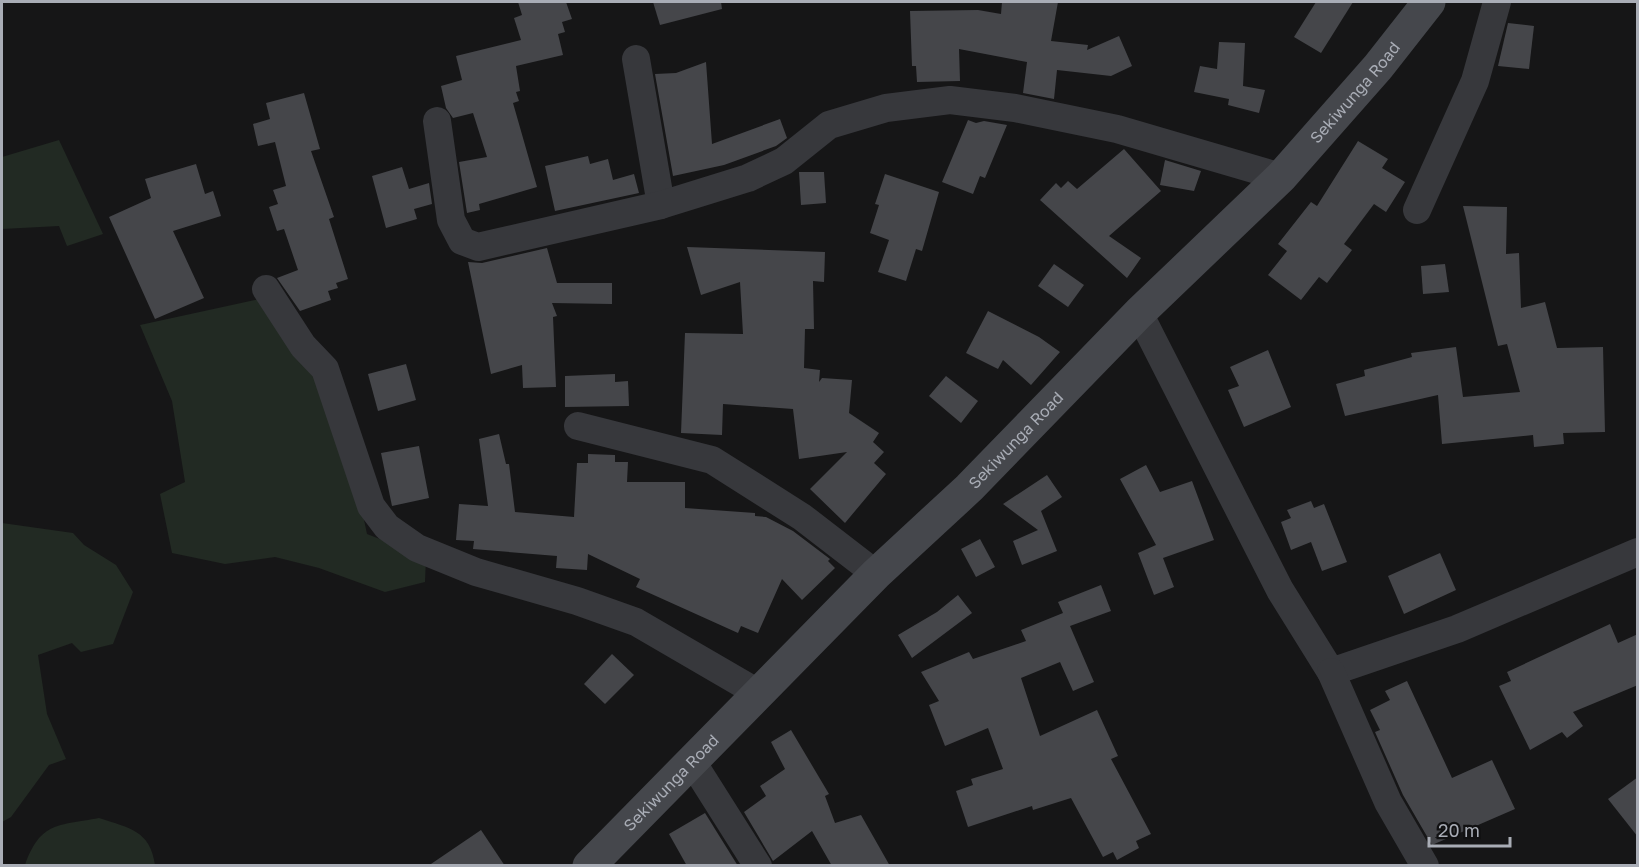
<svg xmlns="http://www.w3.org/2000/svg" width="1639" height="867" font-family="'Golos Text',sans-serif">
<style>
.green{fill:#222a23}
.building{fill:#45464a}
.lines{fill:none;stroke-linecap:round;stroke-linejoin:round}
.minor{stroke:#37383c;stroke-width:28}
.secondary{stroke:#45474c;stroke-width:33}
.labels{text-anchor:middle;stroke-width:5;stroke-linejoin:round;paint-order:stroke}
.street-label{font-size:16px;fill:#a9adb6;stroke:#111112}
</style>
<rect width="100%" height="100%" fill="#161617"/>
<g class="green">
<path d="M 59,140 L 103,234 L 67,246 L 59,226 L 2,229 L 2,157 Z"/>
<path d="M 264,298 L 329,396 L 360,501 L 367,534 L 426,557 L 425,582 L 385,592 L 319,568 L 275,557 L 225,564 L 172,553 L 160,494 L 185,482 L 172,401 L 140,325 Z"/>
<path d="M 2,523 L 73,533 L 84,545 L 116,565 L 133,592 L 113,644 L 81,652 L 72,643 L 38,655 L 47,714 L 66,759 L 49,765 L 11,817 L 2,822 Z"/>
<path d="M 99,818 C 129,828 150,830 155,865 L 25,865 C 41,821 58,826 99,818 Z"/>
</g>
<g class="building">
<path d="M 518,2 L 566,2 L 572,19 L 562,22 L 565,32 L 558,34 L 563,55 L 516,66 L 520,91 L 516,92 L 519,101 L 513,103 L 537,187 L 479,204 L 480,210 L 467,213 L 459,162 L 487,157 L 473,113 L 453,118 L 446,108 L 441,86 L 462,80 L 456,56 L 521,40 L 514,18 L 522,15 Z"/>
<path d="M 653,2 L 721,2 L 722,9 L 660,25 Z"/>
<path d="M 1002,2 L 1058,2 L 1051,41 L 1088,45 L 1087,50 L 1119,36 L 1132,66 L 1111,76 L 1057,70 L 1054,99 L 1023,93 L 1027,62 L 959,49 L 960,81 L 917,82 L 916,66 L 912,66 L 910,11 L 978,10 L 1001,14 Z"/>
<path d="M 1316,2 L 1353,2 L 1321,53 L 1294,37 Z"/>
<path d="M 1508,23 L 1534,26 L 1529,69 L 1498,66 Z"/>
<path d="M 1219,42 L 1245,43 L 1243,86 L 1265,90 L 1259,113 L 1228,105 L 1229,99 L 1194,92 L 1200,66 L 1217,69 Z"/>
<path d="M 706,62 L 712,144 L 780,119 L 787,138 L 776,146 L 724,165 L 673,176 L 655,74 L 676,73 Z"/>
<path d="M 304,93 L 320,149 L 311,151 L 334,217 L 329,219 L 348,279 L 336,283 L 338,288 L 328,291 L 331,300 L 300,311 L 277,278 L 298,270 L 284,229 L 277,231 L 269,207 L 278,204 L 273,190 L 286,186 L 275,142 L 258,146 L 253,124 L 270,119 L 266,103 Z"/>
<path d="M 968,120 L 976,123 L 984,121 L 1007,125 L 985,178 L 980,176 L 973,194 L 942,182 Z"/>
<path d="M 1358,141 L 1388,159 L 1382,168 L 1405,182 L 1386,212 L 1374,204 L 1344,244 L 1352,250 L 1327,283 L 1319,277 L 1301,300 L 1268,275 L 1287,251 L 1278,244 L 1311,202 L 1317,206 Z"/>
<path d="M 1124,149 L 1161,191 L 1109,236 L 1141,258 L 1127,278 L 1040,200 L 1056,183 L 1061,188 L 1068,181 L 1077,189 Z"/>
<path d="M 588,156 L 590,164 L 608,159 L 613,180 L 634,174 L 639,193 L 555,211 L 545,166 Z"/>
<path d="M 1165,160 L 1201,171 L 1194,191 L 1160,185 Z"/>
<path d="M 196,164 L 205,194 L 213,191 L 221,216 L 173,231 L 204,298 L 155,319 L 109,217 L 151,198 L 145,179 Z"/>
<path d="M 402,167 L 409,189 L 429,183 L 432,204 L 414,209 L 417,219 L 386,228 L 372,176 Z"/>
<path d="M 799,172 L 824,172 L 826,203 L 801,205 Z"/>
<path d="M 885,174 L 939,192 L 922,251 L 916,249 L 906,281 L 878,272 L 889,240 L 870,233 L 879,205 L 875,204 Z"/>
<path d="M 1463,206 L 1507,207 L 1506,254 L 1519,253 L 1521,308 L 1545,302 L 1557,348 L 1603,347 L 1605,432 L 1563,433 L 1564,444 L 1534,447 L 1533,435 L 1442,444 L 1438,395 L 1345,416 L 1336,384 L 1365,376 L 1364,370 L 1412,357 L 1411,353 L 1456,347 L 1463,397 L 1520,392 L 1507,344 L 1498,346 Z"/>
<path d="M 687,247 L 825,252 L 824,282 L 813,281 L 814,329 L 805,329 L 804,368 L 820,370 L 819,382 L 822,378 L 852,380 L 849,413 L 879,433 L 873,442 L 884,452 L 874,463 L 886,474 L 845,523 L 810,489 L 847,452 L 799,459 L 793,409 L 723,404 L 722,435 L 681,433 L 685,333 L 743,334 L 740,282 L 701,295 Z"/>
<path d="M 547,248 L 557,283 L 612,283 L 612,304 L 552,303 L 557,316 L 553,317 L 556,387 L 523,388 L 522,365 L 491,374 L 468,262 L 482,263 Z"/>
<path d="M 1054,264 L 1084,285 L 1068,307 L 1038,286 Z"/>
<path d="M 1445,264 L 1449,292 L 1423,294 L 1421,266 Z"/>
<path d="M 988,311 L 1039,337 L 1060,352 L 1031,385 L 1003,360 L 998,369 L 966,353 Z"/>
<path d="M 1268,350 L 1291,407 L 1244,427 L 1228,390 L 1239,386 L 1230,367 Z"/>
<path d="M 406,364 L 416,400 L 378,411 L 368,374 Z"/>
<path d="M 615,374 L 615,382 L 628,381 L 629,406 L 565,407 L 565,376 Z"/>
<path d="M 946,376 L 978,401 L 961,423 L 929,396 Z"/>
<path d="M 499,434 L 506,464 L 509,464 L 515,512 L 574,517 L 577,463 L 588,463 L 588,454 L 615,455 L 615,462 L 628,462 L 627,482 L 685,482 L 685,508 L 755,513 L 755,516 L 766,517 L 793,531 L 830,559 L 828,561 L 835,568 L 802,600 L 782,579 L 758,633 L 741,626 L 738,633 L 636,587 L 640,579 L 588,554 L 587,570 L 556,568 L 557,556 L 473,549 L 474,541 L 456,540 L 459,504 L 488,506 L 479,439 Z"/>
<path d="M 419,446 L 429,498 L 392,506 L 381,453 Z"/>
<path d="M 1146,465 L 1160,492 L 1192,481 L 1214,540 L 1163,558 L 1174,587 L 1154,595 L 1138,553 L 1156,545 L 1120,479 Z"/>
<path d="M 1047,475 L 1062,497 L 1041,511 L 1057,551 L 1022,565 L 1013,541 L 1038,530 L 1003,504 Z"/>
<path d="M 1311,501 L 1314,508 L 1324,504 L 1347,562 L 1322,571 L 1311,542 L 1291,550 L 1281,522 L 1291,518 L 1287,510 Z"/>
<path d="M 980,539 L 995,567 L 976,577 L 961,549 Z"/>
<path d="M 1440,553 L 1456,590 L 1404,614 L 1388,576 Z"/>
<path d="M 1101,585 L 1111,611 L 1070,626 L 1094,682 L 1073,691 L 1060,662 L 1021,678 L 1040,736 L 1097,710 L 1118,756 L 1111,759 L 1151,834 L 1136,841 L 1139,848 L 1117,860 L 1113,852 L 1103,857 L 1071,798 L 1033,810 L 1032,806 L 968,827 L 956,791 L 973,785 L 971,779 L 1003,769 L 988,728 L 945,746 L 929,705 L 939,701 L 921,672 L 969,652 L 973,659 L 1026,641 L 1021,630 L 1063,613 L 1058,602 Z"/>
<path d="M 958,595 L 972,613 L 912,658 L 898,635 L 937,612 Z"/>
<path d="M 1610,624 L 1618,643 L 1638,634 L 1638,685 L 1573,712 L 1583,726 L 1567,738 L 1562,732 L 1530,750 L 1499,686 L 1511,681 L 1507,672 Z"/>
<path d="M 612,654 L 634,675 L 605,704 L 584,684 Z"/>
<path d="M 1407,681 L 1452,778 L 1492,760 L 1515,809 L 1432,845 L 1403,795 L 1375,732 L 1380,730 L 1370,710 L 1390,700 L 1385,691 Z"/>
<path d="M 791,730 L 829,794 L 825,796 L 835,823 L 861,815 L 890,866 L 832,866 L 812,831 L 773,861 L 744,812 L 766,796 L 760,786 L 785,769 L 771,742 Z"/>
<path d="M 1638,777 L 1638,837 L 1608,799 Z"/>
<path d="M 705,813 L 738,866 L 687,866 L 669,834 Z"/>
<path d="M 481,830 L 505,866 L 428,866 Z"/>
</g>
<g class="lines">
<g class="minor">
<path d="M 636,59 L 661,205"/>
<path d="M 437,121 L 451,220 L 462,241 L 478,247 L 661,205 L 748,178 L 784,161 L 829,125 L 886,108 L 950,100 L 1015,108 L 1117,129 L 1281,177"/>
<path d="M 1417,210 L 1475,81 L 1497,2"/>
<path d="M 266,289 L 303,346 L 325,369 L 371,506 L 387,527 L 417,548 L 476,572 L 577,601 L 636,622 L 758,693"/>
<path d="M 1139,313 L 1280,590 L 1331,672 L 1457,629 L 1638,552"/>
<path d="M 578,426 L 712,460 L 802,517 L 876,574"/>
<path d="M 1331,672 L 1388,802 L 1425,866"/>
<path d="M 691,760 L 758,866"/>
</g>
<path class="secondary" id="s1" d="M 589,866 L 876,574 L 969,488 L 1139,313 L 1281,177 L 1378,67 L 1429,2"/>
</g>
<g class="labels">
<g class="street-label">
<text dy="6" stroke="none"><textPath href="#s1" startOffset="1089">Sekiwunga Road</textPath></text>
<text dy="6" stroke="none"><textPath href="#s1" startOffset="603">Sekiwunga Road</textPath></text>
<text dy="6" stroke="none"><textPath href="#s1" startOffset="117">Sekiwunga Road</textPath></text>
</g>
</g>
<rect width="1639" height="867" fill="none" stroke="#a9adb6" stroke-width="6"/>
<path d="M1429 837v9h81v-9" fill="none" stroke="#a9adb6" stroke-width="3"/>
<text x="1438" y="837" font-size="18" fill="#a9adb6" stroke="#111112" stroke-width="4.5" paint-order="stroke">20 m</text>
</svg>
